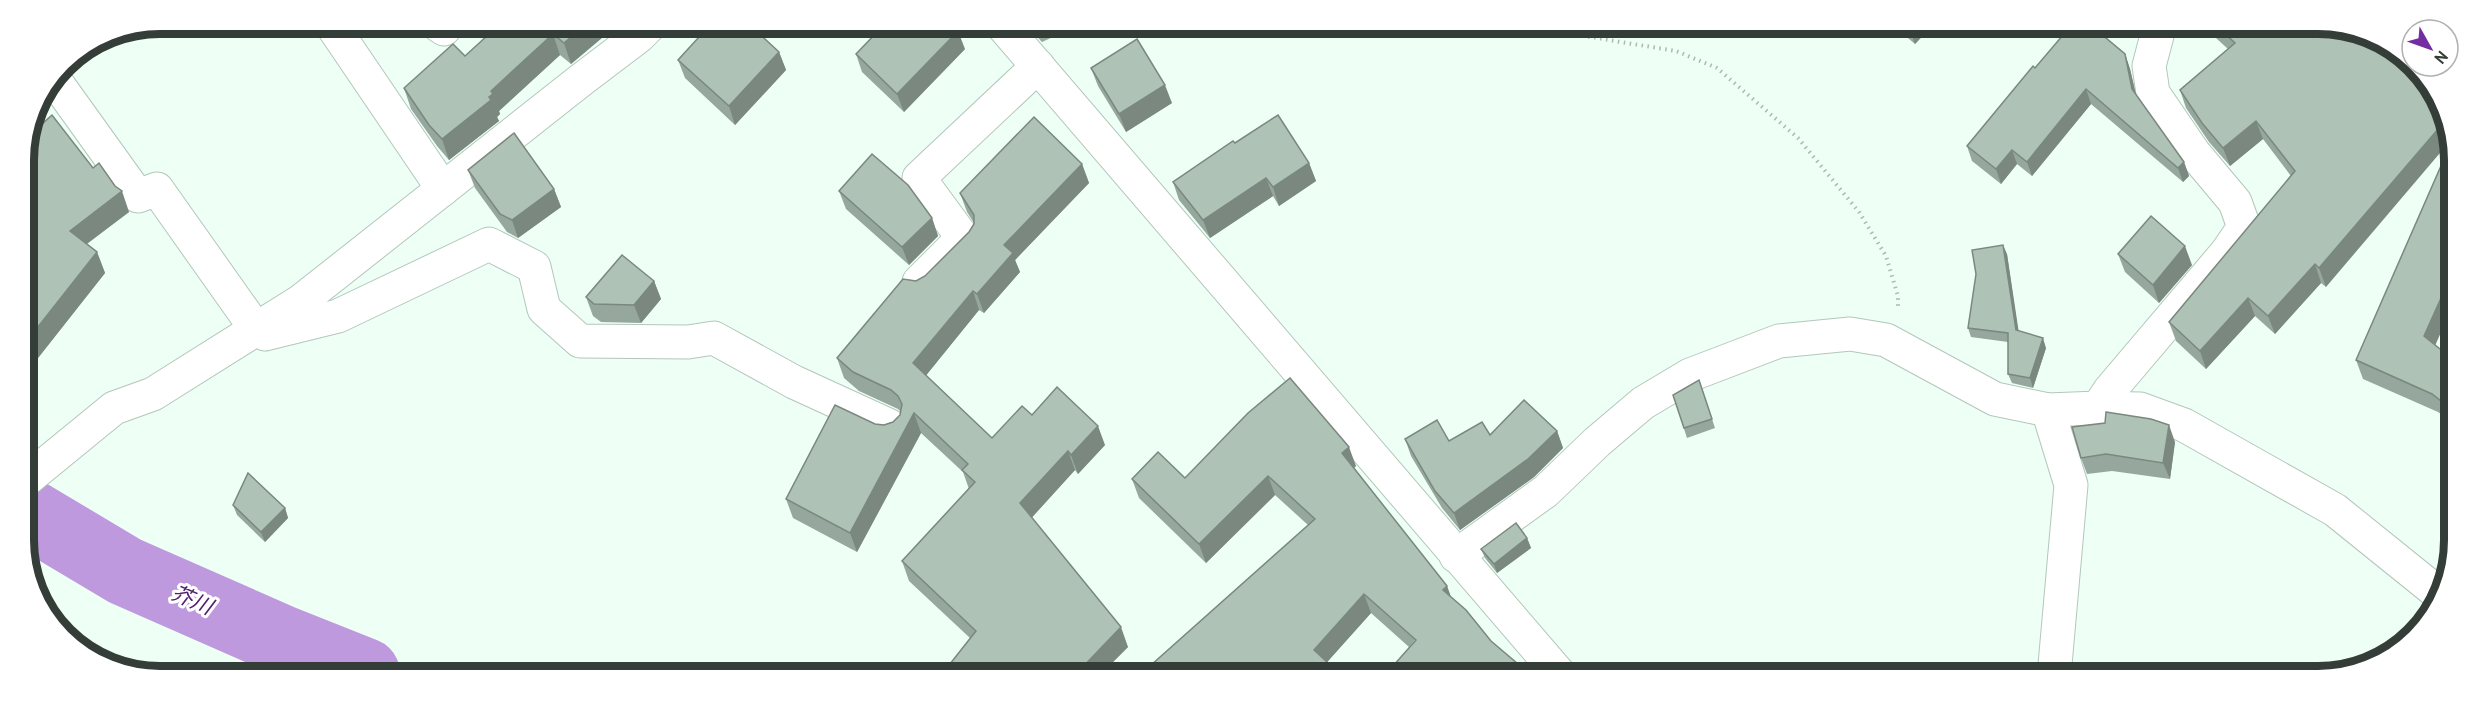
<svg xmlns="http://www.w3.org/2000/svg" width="2478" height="701" font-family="'PT Sans','Noto Sans JP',sans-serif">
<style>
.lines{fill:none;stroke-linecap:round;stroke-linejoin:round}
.river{stroke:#be99de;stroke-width:70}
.minor-casing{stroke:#b3c7bb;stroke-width:35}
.path{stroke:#acbab2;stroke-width:4;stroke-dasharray:1.5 4.5;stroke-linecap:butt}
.minor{stroke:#fff;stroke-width:33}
.wall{fill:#96a79d}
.shaded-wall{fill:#7a887f}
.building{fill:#aec2b6;stroke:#7a887f;stroke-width:1.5}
.labels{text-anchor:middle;stroke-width:6;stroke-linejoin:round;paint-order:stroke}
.water-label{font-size:21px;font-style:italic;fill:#512171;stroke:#fff}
.rim{fill:none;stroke:#353d38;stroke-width:8}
</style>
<rect width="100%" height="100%" fill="#eefff5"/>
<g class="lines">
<path class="river" d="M 26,512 L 125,571 L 282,640 L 365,673"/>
<defs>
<g id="minor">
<path d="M 331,24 L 443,189"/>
<path d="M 438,25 L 444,29 L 447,25"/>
<path d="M 1003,26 L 1560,675"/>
<path d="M 54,79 L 138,196 L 157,189 L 256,329"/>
<path d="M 919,282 L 963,238 L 919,178 L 1038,66"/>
<path d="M 265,334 L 338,316 L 489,244 L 534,267 L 544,309 L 580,341 L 688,342 L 714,338 L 794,382 L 890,426"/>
<path d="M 2098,408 L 2110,390 L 2227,252 L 2244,227 L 2235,202 L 2194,153 L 2153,93 L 2149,66 L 2159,28"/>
<path d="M 2048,410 L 2071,485 L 2054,676"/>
<path d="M 26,480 L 114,408 L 153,394 L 301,301 L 581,80 L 639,36 L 650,25"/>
<path d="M 1456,556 L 1546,491 L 1597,442 L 1643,403 L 1690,375 L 1779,341 L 1850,334 L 1886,340 L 1995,399 L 2048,410 L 2098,408 L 2140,409 L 2184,425 L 2335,510 L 2438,593"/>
</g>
</defs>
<use href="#minor" class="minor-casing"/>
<path class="path" d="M 1529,27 L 1676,51 L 1717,68 L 1798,138 L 1859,212 L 1886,256 L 1898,296 L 1898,306"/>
<use href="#minor" class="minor"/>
</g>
<g class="wall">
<path d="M 521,25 L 622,25 L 605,38 L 603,37 L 571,64 L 560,55 L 499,111 L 500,114 L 497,117 L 499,121 L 449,160 L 437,146 L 411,109 L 404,88 L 519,27 Z"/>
<path d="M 1029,26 L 1077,26 L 1042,42 L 1030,29 Z"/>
<path d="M 1896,28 L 1930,28 L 1915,44 Z"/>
<path d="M 2205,28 L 2352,29 L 2326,287 L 2321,283 L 2275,334 L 2255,316 L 2206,369 L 2176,341 L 2169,322 L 2291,176 L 2263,139 L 2230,166 L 2209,142 L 2186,108 L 2180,90 L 2228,49 Z"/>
<path d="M 965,49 L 904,112 L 862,72 L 856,54 Z"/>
<path d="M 779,52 L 786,70 L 735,125 L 685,78 L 678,60 Z"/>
<path d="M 2125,54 L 2130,69 L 2136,94 L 2184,162 L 2189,176 L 2183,182 L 2091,104 L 2032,176 L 2017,164 L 2001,184 L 1972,161 L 1967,146 L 2035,68 Z"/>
<path d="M 1091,68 L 1172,103 L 1126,132 L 1098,86 Z"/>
<path d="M 43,123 L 93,168 L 129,212 L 87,244 L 97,252 L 105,273 L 38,358 L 25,348 L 24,152 Z"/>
<path d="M 1235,143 L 1309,163 L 1316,181 L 1279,206 L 1273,196 L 1210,238 L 1179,200 L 1173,182 Z"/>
<path d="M 2451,143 L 2451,309 L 2435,345 L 2450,357 L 2450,421 L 2438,412 L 2363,379 L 2356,360 Z"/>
<path d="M 1082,164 L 1089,183 L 1015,260 L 1020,272 L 984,313 L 979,310 L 926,375 L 992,438 L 1032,415 L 1105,445 L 1078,474 L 1075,470 L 1031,518 L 1128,647 L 1101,674 L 942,674 L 970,638 L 909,581 L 902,561 L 969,489 L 963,472 L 921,433 L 857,552 L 793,518 L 786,499 L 875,424 L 884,425 L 893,422 L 900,415 L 900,411 L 898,409 L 859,391 L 844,378 L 837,358 L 916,281 L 925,276 L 969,232 L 974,223 L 967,212 L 960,193 Z"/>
<path d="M 468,170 L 554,189 L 561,207 L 518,238 L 507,232 L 475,188 Z"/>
<path d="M 839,191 L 932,218 L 938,236 L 909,265 L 846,209 Z"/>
<path d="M 2007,254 L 2018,331 L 2046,348 L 2033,388 L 2012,383 L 2008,374 L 2008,342 L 1971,337 L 1968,328 Z"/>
<path d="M 2118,254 L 2192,265 L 2159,303 L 2125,272 Z"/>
<path d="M 654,281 L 661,299 L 641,323 L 601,322 L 593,316 L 586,297 Z"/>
<path d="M 1699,380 L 1715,428 L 1687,438 L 1673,395 Z"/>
<path d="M 1557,431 L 1563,448 L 1534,477 L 1460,530 L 1442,508 L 1411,456 L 1405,439 L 1449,441 L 1490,435 Z"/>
<path d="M 2175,442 L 2170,479 L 2112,471 L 2087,474 L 2081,458 Z"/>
<path d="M 1356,466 L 1354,468 L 1447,586 L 1451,597 L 1409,647 L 1371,613 L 1327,662 L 1341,675 L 1141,674 L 1308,525 L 1275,495 L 1206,563 L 1139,498 L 1132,479 L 1185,478 Z"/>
<path d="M 233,505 L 285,508 L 288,518 L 265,542 L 237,515 Z"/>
<path d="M 1527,538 L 1531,548 L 1497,573 L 1485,558 L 1481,549 Z"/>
</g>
<g class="shaded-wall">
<path d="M 585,25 L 599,25 L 603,37 L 571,64 L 564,43 Z"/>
<path d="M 600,25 L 622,25 L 605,38 Z"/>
<path d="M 1909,28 L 1930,28 L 1915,44 Z"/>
<path d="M 958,31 L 965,49 L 904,112 L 897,94 Z"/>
<path d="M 553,34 L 560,55 L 499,111 L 500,114 L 497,117 L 499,121 L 449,160 L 442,139 L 489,97 L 491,91 Z"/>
<path d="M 779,52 L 786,70 L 735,125 L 729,106 Z"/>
<path d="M 2125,54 L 2130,69 L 2138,104 L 2132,89 Z"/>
<path d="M 1165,85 L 1172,103 L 1126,132 L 1119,114 Z"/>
<path d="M 2086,89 L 2091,104 L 2032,176 L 2027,162 Z"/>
<path d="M 2256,121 L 2263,139 L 2230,166 L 2223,148 Z"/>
<path d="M 2445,121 L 2451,135 L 2451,140 L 2326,287 L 2319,268 Z"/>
<path d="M 2012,150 L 2017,164 L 2001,184 L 1996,169 Z"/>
<path d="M 2184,162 L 2189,176 L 2183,182 L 2178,168 Z"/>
<path d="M 1309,163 L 1316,181 L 1279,206 L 1273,187 Z"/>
<path d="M 1082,164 L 1089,183 L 1015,260 L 1020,272 L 984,313 L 977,294 L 1004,245 Z"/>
<path d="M 1266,178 L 1273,196 L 1210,238 L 1203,220 Z"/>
<path d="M 554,189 L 561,207 L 518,238 L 512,220 Z"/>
<path d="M 122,191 L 129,212 L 77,251 L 70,231 Z"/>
<path d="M 932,218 L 938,236 L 909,265 L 902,247 Z"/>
<path d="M 2003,245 L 2007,254 L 2020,340 L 2016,330 Z"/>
<path d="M 2185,246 L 2192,265 L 2159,303 L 2153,285 Z"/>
<path d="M 97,252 L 105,273 L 38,358 L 30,337 Z"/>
<path d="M 2315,264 L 2321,283 L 2275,334 L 2268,316 Z"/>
<path d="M 2450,278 L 2451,281 L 2451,309 L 2431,355 L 2424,336 Z"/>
<path d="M 654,281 L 661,299 L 641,323 L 634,305 Z"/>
<path d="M 973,291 L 979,310 L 920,383 L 913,363 Z"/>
<path d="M 2248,298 L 2255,316 L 2206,369 L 2200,351 Z"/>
<path d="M 2043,338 L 2046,348 L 2033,388 L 2030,378 Z"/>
<path d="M 914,413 L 921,433 L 857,552 L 850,533 Z"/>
<path d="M 2169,425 L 2175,442 L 2170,479 L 2163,463 Z"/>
<path d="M 1098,426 L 1105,445 L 1078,474 L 1071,455 Z"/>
<path d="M 1557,431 L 1563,448 L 1534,477 L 1460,530 L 1454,513 Z"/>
<path d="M 1349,447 L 1356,466 L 1349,472 L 1342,453 Z"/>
<path d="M 1068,451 L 1075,470 L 1027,523 L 1020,503 Z"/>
<path d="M 1268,476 L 1275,495 L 1206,563 L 1199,544 Z"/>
<path d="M 285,508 L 288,518 L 265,542 L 261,532 Z"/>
<path d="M 1527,538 L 1531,548 L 1497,573 L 1494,564 Z"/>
<path d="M 1447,586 L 1454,606 L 1443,590 Z"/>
<path d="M 1364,594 L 1371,613 L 1321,669 L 1314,650 Z"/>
<path d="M 1121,627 L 1128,647 L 1101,674 L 1076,674 Z"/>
<path d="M 1182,665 L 1186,674 L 1174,674 Z"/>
</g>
<g class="building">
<path d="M 499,25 L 517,25 L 519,27 L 521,25 L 585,25 L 564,43 L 553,34 L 491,91 L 493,94 L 489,97 L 491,100 L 442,139 L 429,125 L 404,88 L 453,44 L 465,56 Z"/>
<path d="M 710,25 L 750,25 L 779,52 L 729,106 L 678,60 Z"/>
<path d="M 883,26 L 952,26 L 958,31 L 897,94 L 856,54 Z"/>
<path d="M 2069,28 L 2094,28 L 2125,54 L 2132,89 L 2184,162 L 2178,168 L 2086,89 L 2027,162 L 2012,150 L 1996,169 L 1967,146 L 2033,66 L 2035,68 Z"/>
<path d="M 2219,28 L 2352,29 L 2420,70 L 2445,121 L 2319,268 L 2315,264 L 2268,316 L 2248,298 L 2200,351 L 2169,322 L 2295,171 L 2256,121 L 2223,148 L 2202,123 L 2180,90 L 2235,43 Z"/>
<path d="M 1137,39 L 1165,85 L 1119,114 L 1091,68 Z"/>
<path d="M 34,109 L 43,123 L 52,115 L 93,168 L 99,163 L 115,186 L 122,191 L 70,231 L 97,252 L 30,337 L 25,333 L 24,152 Z"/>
<path d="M 1278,115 L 1309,163 L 1273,187 L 1266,178 L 1203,220 L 1173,182 L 1233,141 L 1235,143 Z"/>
<path d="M 1034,117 L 1082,164 L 1004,245 L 1013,253 L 977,294 L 973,291 L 913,363 L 992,438 L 1022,406 L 1032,415 L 1057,387 L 1098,426 L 1071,455 L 1068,451 L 1020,503 L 1121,627 L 1076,674 L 942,674 L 976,631 L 902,561 L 975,482 L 962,470 L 968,464 L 914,413 L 850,533 L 786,499 L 835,405 L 875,424 L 884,425 L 893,422 L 900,415 L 902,404 L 898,396 L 891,390 L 853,372 L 837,358 L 903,279 L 916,281 L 925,276 L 969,232 L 974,224 L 974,215 L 960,193 Z"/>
<path d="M 514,133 L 554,189 L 512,220 L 500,214 L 468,170 Z"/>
<path d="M 2451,143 L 2451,278 L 2450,278 L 2424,336 L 2450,357 L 2450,408 L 2432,394 L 2356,360 Z"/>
<path d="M 872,154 L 908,185 L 932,218 L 902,247 L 839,191 Z"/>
<path d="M 2151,216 L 2185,246 L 2153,285 L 2118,254 Z"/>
<path d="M 2003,245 L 2016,330 L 2043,338 L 2030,378 L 2008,374 L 2008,333 L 1968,328 L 1976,274 L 1972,250 Z"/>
<path d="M 622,255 L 654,281 L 634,305 L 594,304 L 586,297 Z"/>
<path d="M 1290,378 L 1349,447 L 1342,453 L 1447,586 L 1443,590 L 1466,610 L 1491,641 L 1531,675 L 1385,675 L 1416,640 L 1364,594 L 1314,650 L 1341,675 L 1194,675 L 1182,665 L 1174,674 L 1141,674 L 1315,519 L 1268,476 L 1199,544 L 1132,479 L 1158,452 L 1185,478 L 1248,413 Z"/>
<path d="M 1699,380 L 1712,419 L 1684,428 L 1673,395 Z"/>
<path d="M 1524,400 L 1557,431 L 1528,459 L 1454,513 L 1435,491 L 1405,439 L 1437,420 L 1449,441 L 1482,422 L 1490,435 Z"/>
<path d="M 2106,412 L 2151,419 L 2169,425 L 2163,463 L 2106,454 L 2081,458 L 2072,427 L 2105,423 Z"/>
<path d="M 248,473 L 285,508 L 261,532 L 233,505 Z"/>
<path d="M 1516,523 L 1527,538 L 1494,564 L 1481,549 Z"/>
</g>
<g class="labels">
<g class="water-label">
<text transform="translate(192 600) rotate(23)" y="7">芥川</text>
</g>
</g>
<path d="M0 0H2478V701H0ZM160 34H2318A126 126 0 0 1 2444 160V540A126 126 0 0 1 2318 666H160A126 126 0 0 1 34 540V160A126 126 0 0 1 160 34Z" fill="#fff" fill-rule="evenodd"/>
<path class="rim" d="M160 34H2318A126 126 0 0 1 2444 160V540A126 126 0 0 1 2318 666H160A126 126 0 0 1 34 540V160A126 126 0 0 1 160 34Z"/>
<g transform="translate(2430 48) rotate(130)"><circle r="28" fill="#ffffff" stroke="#aeb1af" stroke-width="1.5"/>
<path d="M0-4.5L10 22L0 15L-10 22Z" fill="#742ea2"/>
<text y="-9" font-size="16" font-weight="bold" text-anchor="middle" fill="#353d38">N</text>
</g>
</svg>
